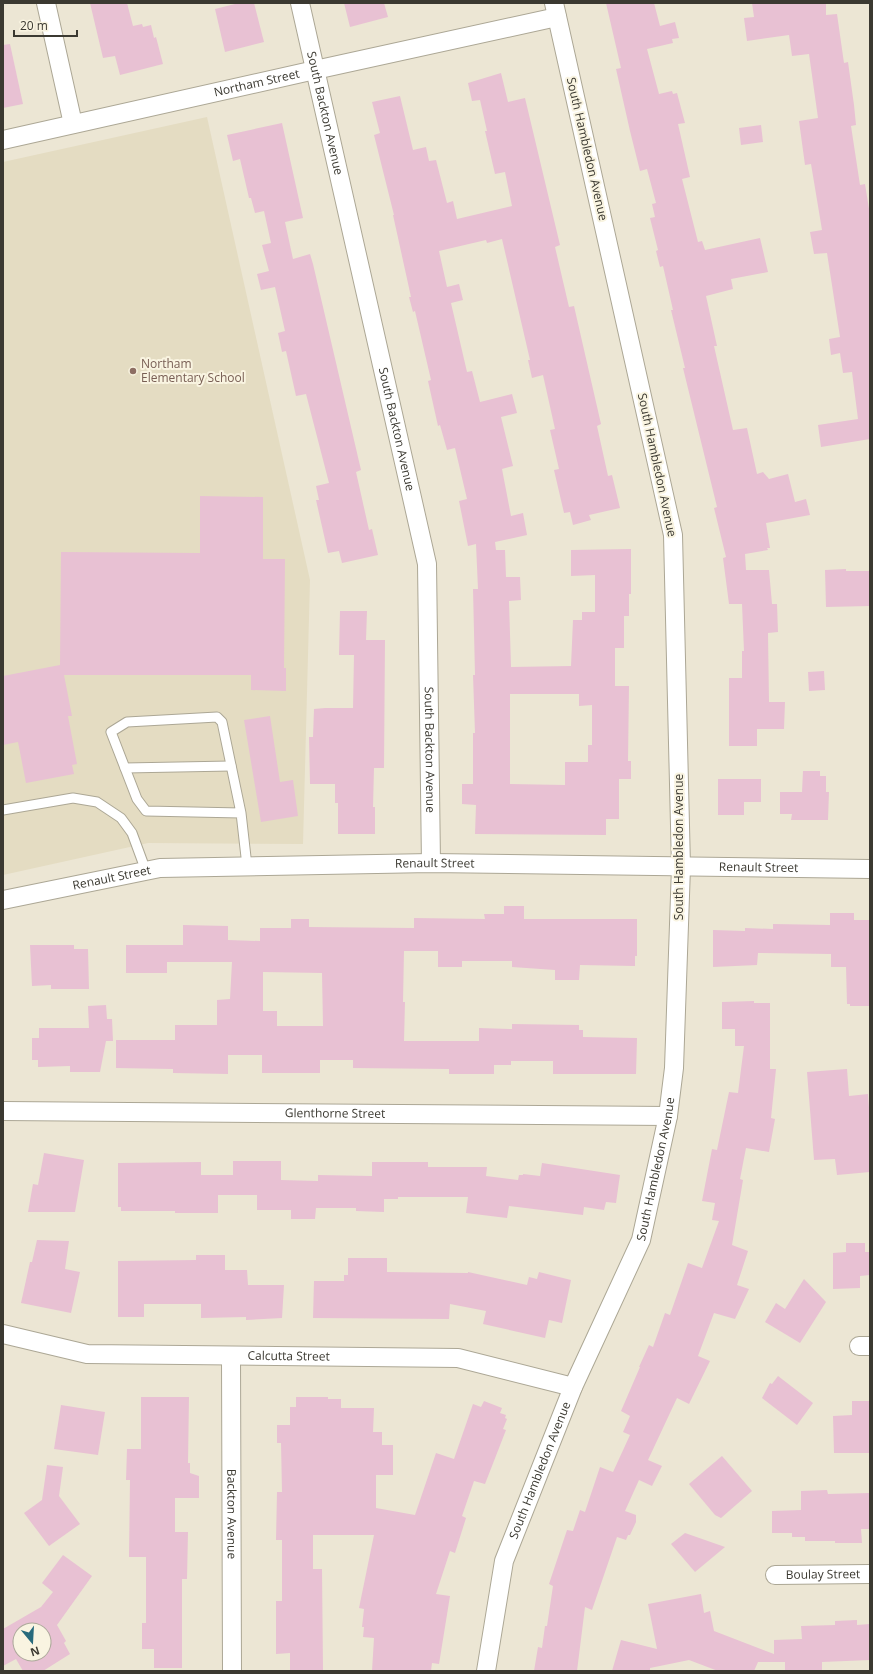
<svg xmlns="http://www.w3.org/2000/svg" width="873" height="1674" font-family="'Open Sans',sans-serif">
<style>
.built{fill:#e4dcc2}
.building{fill:#e8c1d3;fill-rule:evenodd}
.lines{fill:none;stroke-linecap:round;stroke-linejoin:round}
.lane-casing{stroke:#aca795;stroke-width:11}
.street-casing{stroke:#aca795;stroke-width:20}
.lane{stroke:#fff;stroke-width:9}
.street{stroke:#fff;stroke-width:18}
.education-dot{fill:#8d6e63;stroke:#f9f4e1;stroke-width:1.5}
.labels{text-anchor:middle;stroke-width:4;stroke-linejoin:round;paint-order:stroke}
.street-label{font-size:12px;fill:#3b3931;stroke:#f9f4e1}
.education-label{font-size:12px;fill:#785e54;stroke:#f9f4e1;text-anchor:start}
</style>
<rect width="100%" height="100%" fill="#ece6d4"/>
<path class="built" d="M 207,117 L 310,580 L 303,844 L 148,843 L 3,875 L 3,162 Z"/>
<g class="building">
<path d="M 90,3 L 127,3 L 133,26 L 142,24 L 143,27 L 151,25 L 154,38 L 156,37 L 163,64 L 120,75 L 115,56 L 103,58 Z"/>
<path d="M 239,3 L 254,3 L 264,42 L 225,52 L 215,9 Z"/>
<path d="M 344,3 L 384,3 L 388,17 L 350,27 Z"/>
<path d="M 606,3 L 654,3 L 660,26 L 675,22 L 679,38 L 672,39 L 673,43 L 647,49 L 659,94 L 672,91 L 673,94 L 677,93 L 685,123 L 678,124 L 690,177 L 682,179 L 698,242 L 702,241 L 705,250 L 760,238 L 768,272 L 731,279 L 733,289 L 706,296 L 717,346 L 714,346 L 733,430 L 747,428 L 757,474 L 763,472 L 769,479 L 788,474 L 795,502 L 806,499 L 810,515 L 766,523 L 770,548 L 767,548 L 768,550 L 745,554 L 746,570 L 769,570 L 772,604 L 777,604 L 778,632 L 768,633 L 769,702 L 785,702 L 784,729 L 757,729 L 757,746 L 729,746 L 729,678 L 742,678 L 742,651 L 744,651 L 742,604 L 729,604 L 723,558 L 726,557 L 714,508 L 717,507 L 683,368 L 685,368 L 671,310 L 673,310 L 663,266 L 660,267 L 656,251 L 658,250 L 650,218 L 655,217 L 652,204 L 656,203 L 647,169 L 640,171 L 630,131 L 616,69 L 621,68 Z"/>
<path d="M 752,3 L 826,3 L 826,15 L 837,14 L 844,63 L 848,62 L 854,105 L 856,125 L 851,126 L 860,185 L 865,184 L 870,215 L 870,439 L 821,447 L 818,425 L 858,419 L 852,372 L 843,373 L 840,353 L 831,355 L 829,339 L 840,337 L 827,253 L 814,254 L 810,232 L 822,230 L 811,164 L 805,165 L 799,121 L 818,118 L 809,54 L 792,56 L 789,35 L 747,41 L 744,18 L 754,17 Z"/>
<path d="M 10,44 L 23,104 L 3,108 L 3,45 Z"/>
<path d="M 501,73 L 508,102 L 525,98 L 560,245 L 555,247 L 569,307 L 574,306 L 601,424 L 597,426 L 608,476 L 612,475 L 620,508 L 589,515 L 591,520 L 573,525 L 570,512 L 564,513 L 554,470 L 559,469 L 550,430 L 555,429 L 543,375 L 532,378 L 528,360 L 530,360 L 502,239 L 487,243 L 486,240 L 439,251 L 447,287 L 459,284 L 463,300 L 451,303 L 467,372 L 472,371 L 480,402 L 512,394 L 517,413 L 501,417 L 513,466 L 502,469 L 511,516 L 523,513 L 527,535 L 495,542 L 496,550 L 505,550 L 506,577 L 520,577 L 521,600 L 509,601 L 511,667 L 571,666 L 573,620 L 582,620 L 582,612 L 595,612 L 595,575 L 571,576 L 571,550 L 631,549 L 631,594 L 629,594 L 629,616 L 624,616 L 624,648 L 615,648 L 615,686 L 629,686 L 628,761 L 631,761 L 631,779 L 619,779 L 619,819 L 606,819 L 606,835 L 475,834 L 476,805 L 462,804 L 462,784 L 473,784 L 473,733 L 475,733 L 473,675 L 475,675 L 473,589 L 478,589 L 476,544 L 468,546 L 459,501 L 467,499 L 455,448 L 447,450 L 440,425 L 438,426 L 428,381 L 431,380 L 415,311 L 413,312 L 409,297 L 411,297 L 393,215 L 394,215 L 374,135 L 380,133 L 372,102 L 400,96 L 413,150 L 426,147 L 429,161 L 436,160 L 447,203 L 453,201 L 457,219 L 512,206 L 505,172 L 495,174 L 485,131 L 487,131 L 480,100 L 472,101 L 468,83 ZM 510,694 L 579,694 L 579,706 L 592,705 L 592,745 L 588,745 L 588,762 L 565,762 L 565,785 L 510,784 Z"/>
<path d="M 282,123 L 303,218 L 285,222 L 293,259 L 310,254 L 313,264 L 361,470 L 356,472 L 369,530 L 372,529 L 378,555 L 342,563 L 339,551 L 328,553 L 316,500 L 319,500 L 316,486 L 329,483 L 306,394 L 296,396 L 286,351 L 282,352 L 278,333 L 285,331 L 275,287 L 261,290 L 257,274 L 269,271 L 262,245 L 271,243 L 264,211 L 255,213 L 251,198 L 249,198 L 240,159 L 233,161 L 227,135 Z"/>
<path d="M 761,125 L 763,142 L 741,145 L 739,128 Z"/>
<path d="M 200,496 L 263,497 L 263,559 L 285,559 L 284,668 L 286,668 L 286,691 L 251,690 L 251,675 L 64,675 L 72,716 L 68,716 L 77,764 L 72,765 L 74,774 L 26,783 L 18,742 L 3,745 L 3,676 L 60,665 L 61,552 L 200,553 Z"/>
<path d="M 846,569 L 846,571 L 870,571 L 870,606 L 826,607 L 825,570 Z"/>
<path d="M 340,611 L 367,611 L 366,640 L 385,640 L 384,768 L 374,768 L 373,807 L 375,807 L 375,834 L 338,834 L 338,803 L 335,803 L 335,784 L 310,784 L 309,737 L 313,737 L 314,709 L 325,708 L 353,708 L 354,655 L 339,655 Z"/>
<path d="M 824,671 L 825,690 L 809,691 L 808,672 Z"/>
<path d="M 270,716 L 280,782 L 293,780 L 298,816 L 261,822 L 244,720 Z"/>
<path d="M 803,771 L 820,771 L 820,776 L 826,776 L 826,792 L 829,792 L 828,820 L 791,820 L 792,814 L 780,814 L 780,792 L 802,792 Z"/>
<path d="M 718,779 L 761,779 L 761,802 L 744,802 L 744,815 L 718,815 Z"/>
<path d="M 504,906 L 524,906 L 524,919 L 637,919 L 637,956 L 635,956 L 635,966 L 580,965 L 579,980 L 555,980 L 555,970 L 512,967 L 512,961 L 462,961 L 462,967 L 438,967 L 438,951 L 404,951 L 403,1002 L 405,1002 L 404,1041 L 479,1041 L 479,1028 L 512,1029 L 512,1024 L 579,1025 L 579,1030 L 583,1030 L 583,1037 L 637,1038 L 636,1074 L 553,1074 L 553,1061 L 511,1061 L 511,1065 L 494,1065 L 494,1074 L 449,1074 L 449,1069 L 353,1068 L 353,1060 L 320,1060 L 320,1073 L 262,1073 L 262,1055 L 228,1055 L 228,1074 L 173,1073 L 173,1069 L 116,1068 L 116,1040 L 175,1040 L 175,1025 L 217,1025 L 217,1000 L 230,999 L 232,962 L 167,962 L 167,973 L 126,973 L 126,945 L 183,945 L 183,925 L 228,926 L 228,940 L 260,941 L 260,928 L 291,928 L 291,919 L 309,919 L 309,927 L 414,928 L 414,918 L 485,919 L 484,914 L 504,914 ZM 263,972 L 322,973 L 323,1026 L 277,1026 L 277,1011 L 263,1011 Z"/>
<path d="M 830,913 L 854,913 L 854,920 L 870,920 L 870,1003 L 869,1004 L 869,1006 L 850,1006 L 850,1004 L 847,1004 L 846,967 L 831,967 L 831,954 L 758,953 L 757,965 L 713,967 L 713,930 L 745,931 L 745,928 L 773,929 L 773,924 L 830,925 Z"/>
<path d="M 30,945 L 74,945 L 74,949 L 88,949 L 89,989 L 51,989 L 51,985 L 32,986 Z"/>
<path d="M 754,1001 L 754,1003 L 770,1003 L 770,1069 L 776,1069 L 771,1118 L 775,1119 L 769,1152 L 746,1148 L 740,1179 L 743,1180 L 732,1245 L 748,1251 L 737,1285 L 749,1289 L 735,1319 L 714,1313 L 698,1356 L 710,1361 L 689,1404 L 677,1398 L 648,1460 L 662,1466 L 652,1486 L 639,1480 L 625,1511 L 636,1515 L 636,1522 L 630,1535 L 628,1535 L 626,1540 L 617,1537 L 592,1610 L 585,1607 L 577,1671 L 534,1671 L 538,1647 L 542,1648 L 545,1626 L 547,1626 L 553,1586 L 549,1584 L 567,1530 L 573,1531 L 580,1510 L 585,1512 L 600,1467 L 613,1472 L 630,1435 L 623,1432 L 630,1416 L 621,1411 L 640,1367 L 639,1367 L 649,1345 L 653,1347 L 665,1313 L 670,1315 L 688,1263 L 702,1268 L 719,1221 L 712,1220 L 715,1203 L 702,1201 L 712,1149 L 717,1150 L 729,1092 L 738,1093 L 744,1046 L 735,1046 L 735,1029 L 722,1029 L 722,1002 Z"/>
<path d="M 106,1005 L 107,1019 L 112,1019 L 113,1041 L 106,1041 L 100,1072 L 70,1072 L 70,1066 L 38,1067 L 38,1060 L 32,1060 L 32,1038 L 39,1038 L 39,1028 L 89,1028 L 88,1006 Z"/>
<path d="M 847,1069 L 849,1096 L 868,1094 L 870,1121 L 870,1172 L 837,1175 L 835,1159 L 814,1160 L 807,1072 Z"/>
<path d="M 44,1153 L 84,1160 L 75,1212 L 28,1212 L 33,1184 L 38,1185 Z"/>
<path d="M 233,1161 L 281,1161 L 281,1180 L 318,1181 L 318,1175 L 372,1176 L 372,1162 L 428,1162 L 428,1167 L 487,1167 L 486,1176 L 518,1180 L 519,1175 L 523,1175 L 523,1174 L 540,1176 L 542,1163 L 620,1175 L 616,1203 L 606,1202 L 604,1210 L 584,1207 L 583,1215 L 509,1206 L 507,1218 L 466,1213 L 468,1197 L 398,1197 L 398,1199 L 384,1199 L 384,1212 L 356,1211 L 356,1208 L 316,1208 L 315,1219 L 291,1219 L 291,1210 L 257,1210 L 257,1195 L 218,1195 L 218,1213 L 175,1213 L 175,1211 L 121,1211 L 121,1207 L 118,1207 L 118,1163 L 201,1162 L 201,1175 L 233,1175 Z"/>
<path d="M 37,1240 L 69,1241 L 65,1269 L 80,1272 L 71,1313 L 21,1303 L 30,1262 L 32,1262 Z"/>
<path d="M 846,1243 L 865,1243 L 865,1252 L 870,1252 L 870,1275 L 860,1276 L 860,1288 L 833,1289 L 833,1253 L 846,1252 Z"/>
<path d="M 196,1255 L 225,1255 L 225,1270 L 247,1270 L 248,1285 L 284,1285 L 282,1318 L 246,1320 L 246,1317 L 201,1318 L 201,1304 L 144,1304 L 144,1317 L 118,1317 L 118,1261 L 196,1260 Z"/>
<path d="M 348,1258 L 387,1258 L 387,1272 L 468,1273 L 468,1272 L 527,1285 L 529,1277 L 537,1279 L 539,1272 L 571,1280 L 562,1323 L 549,1320 L 545,1338 L 483,1324 L 486,1311 L 450,1304 L 449,1319 L 313,1318 L 314,1281 L 344,1281 L 344,1275 L 348,1275 Z"/>
<path d="M 804,1279 L 826,1302 L 800,1343 L 765,1322 L 776,1303 L 785,1309 Z"/>
<path d="M 778,1376 L 813,1403 L 797,1425 L 762,1398 L 770,1383 L 772,1384 Z"/>
<path d="M 141,1397 L 189,1397 L 188,1463 L 190,1463 L 190,1473 L 199,1476 L 199,1498 L 175,1498 L 175,1532 L 188,1532 L 187,1579 L 182,1579 L 182,1668 L 154,1668 L 154,1649 L 142,1649 L 142,1623 L 146,1623 L 146,1557 L 129,1557 L 130,1480 L 126,1480 L 127,1449 L 141,1449 Z"/>
<path d="M 296,1397 L 328,1397 L 328,1399 L 341,1399 L 341,1408 L 374,1408 L 373,1432 L 382,1432 L 382,1445 L 393,1445 L 393,1475 L 376,1475 L 376,1508 L 415,1515 L 436,1453 L 454,1459 L 473,1404 L 481,1407 L 484,1401 L 502,1408 L 500,1413 L 506,1415 L 505,1418 L 507,1419 L 503,1429 L 506,1430 L 485,1484 L 474,1481 L 462,1516 L 466,1518 L 455,1553 L 450,1551 L 436,1594 L 450,1596 L 439,1664 L 432,1663 L 431,1671 L 372,1671 L 374,1638 L 363,1637 L 364,1627 L 362,1627 L 364,1609 L 359,1608 L 374,1535 L 313,1535 L 313,1569 L 322,1569 L 323,1670 L 290,1671 L 290,1653 L 276,1654 L 276,1601 L 282,1601 L 282,1540 L 276,1540 L 277,1492 L 282,1492 L 281,1443 L 277,1443 L 277,1425 L 290,1425 L 290,1407 L 296,1407 Z"/>
<path d="M 852,1401 L 870,1401 L 870,1453 L 834,1453 L 833,1416 L 852,1415 Z"/>
<path d="M 61,1405 L 105,1412 L 98,1455 L 54,1449 Z"/>
<path d="M 722,1456 L 752,1491 L 721,1518 L 715,1515 L 689,1484 Z"/>
<path d="M 47,1465 L 63,1467 L 59,1496 L 80,1524 L 49,1546 L 24,1513 L 42,1500 Z"/>
<path d="M 827,1490 L 828,1494 L 870,1493 L 870,1529 L 861,1529 L 862,1543 L 835,1543 L 835,1541 L 805,1541 L 805,1537 L 792,1537 L 792,1533 L 772,1533 L 772,1511 L 801,1510 L 801,1491 Z"/>
<path d="M 685,1533 L 725,1547 L 695,1572 L 671,1544 Z"/>
<path d="M 63,1555 L 92,1576 L 57,1625 L 66,1641 L 64,1643 L 70,1654 L 43,1671 L 23,1671 L 16,1659 L 3,1666 L 3,1629 L 41,1607 L 53,1592 L 42,1583 ZM 20,1630 L 44,1630 L 44,1654 L 20,1654 Z"/>
<path d="M 701,1594 L 704,1613 L 710,1611 L 714,1631 L 774,1654 L 774,1640 L 802,1639 L 801,1626 L 835,1625 L 835,1621 L 857,1620 L 857,1625 L 870,1624 L 870,1660 L 822,1662 L 822,1671 L 785,1671 L 785,1662 L 758,1662 L 754,1671 L 718,1671 L 689,1660 L 650,1668 L 650,1671 L 612,1671 L 621,1640 L 657,1649 L 648,1604 Z"/>
</g>
<g class="lines">
<defs>
<g id="lane">
<path d="M 125,768 L 231,766"/>
<path d="M 3,810 L 73,798 L 97,802 L 121,818 L 132,833 L 146,871"/>
<path d="M 241,813 L 146,811 L 137,799 L 111,732 L 127,722 L 217,717 L 222,722 L 241,813 L 247,866"/>
</g>
<g id="street">
<path d="M 46,3 L 73,124"/>
<path id="s1" d="M 300,3 L 427,564 L 431,863"/>
<path id="s2" d="M 3,140 L 315,70 L 557,17"/>
<path id="s3" d="M 3,900 L 160,868 L 431,863 L 870,869"/>
<path id="s4" d="M 3,1111 L 668,1116"/>
<path id="s5" d="M 3,1334 L 87,1354 L 458,1358 L 573,1387"/>
<path d="M 859,1346 L 870,1346"/>
<path id="s6" d="M 231,1357 L 232,1671"/>
<path id="s7" d="M 775,1575 L 870,1574"/>
<path id="s8" d="M 486,1671 L 504,1561 L 573,1387 L 641,1240 L 668,1116 L 674,1068 L 681,867 L 673,535 L 554,3"/>
</g>
</defs>
<use href="#lane" class="lane-casing"/>
<use href="#street" class="street-casing"/>
<use href="#lane" class="lane"/>
<use href="#street" class="street"/>
</g>
<circle class="education-dot" cx="133" cy="371" r="4"/>
<g class="labels">
<g class="street-label">
<text dy="4" stroke="none"><textPath href="#s2" startOffset="260">Northam Street</textPath></text>
<text dy="4" stroke="none"><textPath href="#s1" startOffset="113">South Backton Avenue</textPath></text>
<text transform="translate(587 149) rotate(77)" y="4">South Hambledon Avenue</text>
<text dy="4" stroke="none"><textPath href="#s1" startOffset="437">South Backton Avenue</textPath></text>
<text transform="translate(657 465) rotate(78)" y="4">South Hambledon Avenue</text>
<text dy="4" stroke="none"><textPath href="#s1" startOffset="761">South Backton Avenue</textPath></text>
<text transform="translate(679 847) rotate(-90)" y="4">South Hambledon Avenue</text>
<text dy="4" stroke="none"><textPath href="#s3" startOffset="435">Renault Street</textPath></text>
<text dy="4" stroke="none"><textPath href="#s3" startOffset="759">Renault Street</textPath></text>
<text dy="4" stroke="none"><textPath href="#s3" startOffset="111">Renault Street</textPath></text>
<text dy="4" stroke="none"><textPath href="#s4" startOffset="332">Glenthorne Street</textPath></text>
<text dy="4" stroke="none"><textPath href="#s8" startOffset="533">South Hambledon Avenue</textPath></text>
<text dy="4" stroke="none"><textPath href="#s5" startOffset="288">Calcutta Street</textPath></text>
<text dy="4" stroke="none"><textPath href="#s8" startOffset="209">South Hambledon Avenue</textPath></text>
<text dy="4" stroke="none"><textPath href="#s6" startOffset="157">Backton Avenue</textPath></text>
<text dy="4" stroke="none"><textPath href="#s7" startOffset="48">Boulay Street</textPath></text>
</g>
<g class="education-label">
<text x="141" y="368">Northam<tspan x="141" dy="14">Elementary School</tspan></text>
</g>
</g>
<rect width="873" height="1674" fill="none" stroke="#3b3931" stroke-width="8"/>
<g transform="translate(32 1642) rotate(162)"><circle r="19" fill="#f9f4e1" stroke="#ada99b"/>
<path d="M0-3L7 15L0 10L-7 15Z" fill="#276a7c"/>
<text y="-6" font-size="11" font-weight="bold" text-anchor="middle" fill="#3b3931">N</text>
</g>
<path d="M14 30v6h63v-6" fill="none" stroke="#3b3931" stroke-width="2"/>
<text x="20" y="30" font-size="12" fill="#3b3931" stroke="#f9f4e1" stroke-width="3" paint-order="stroke">20 m</text>
</svg>
